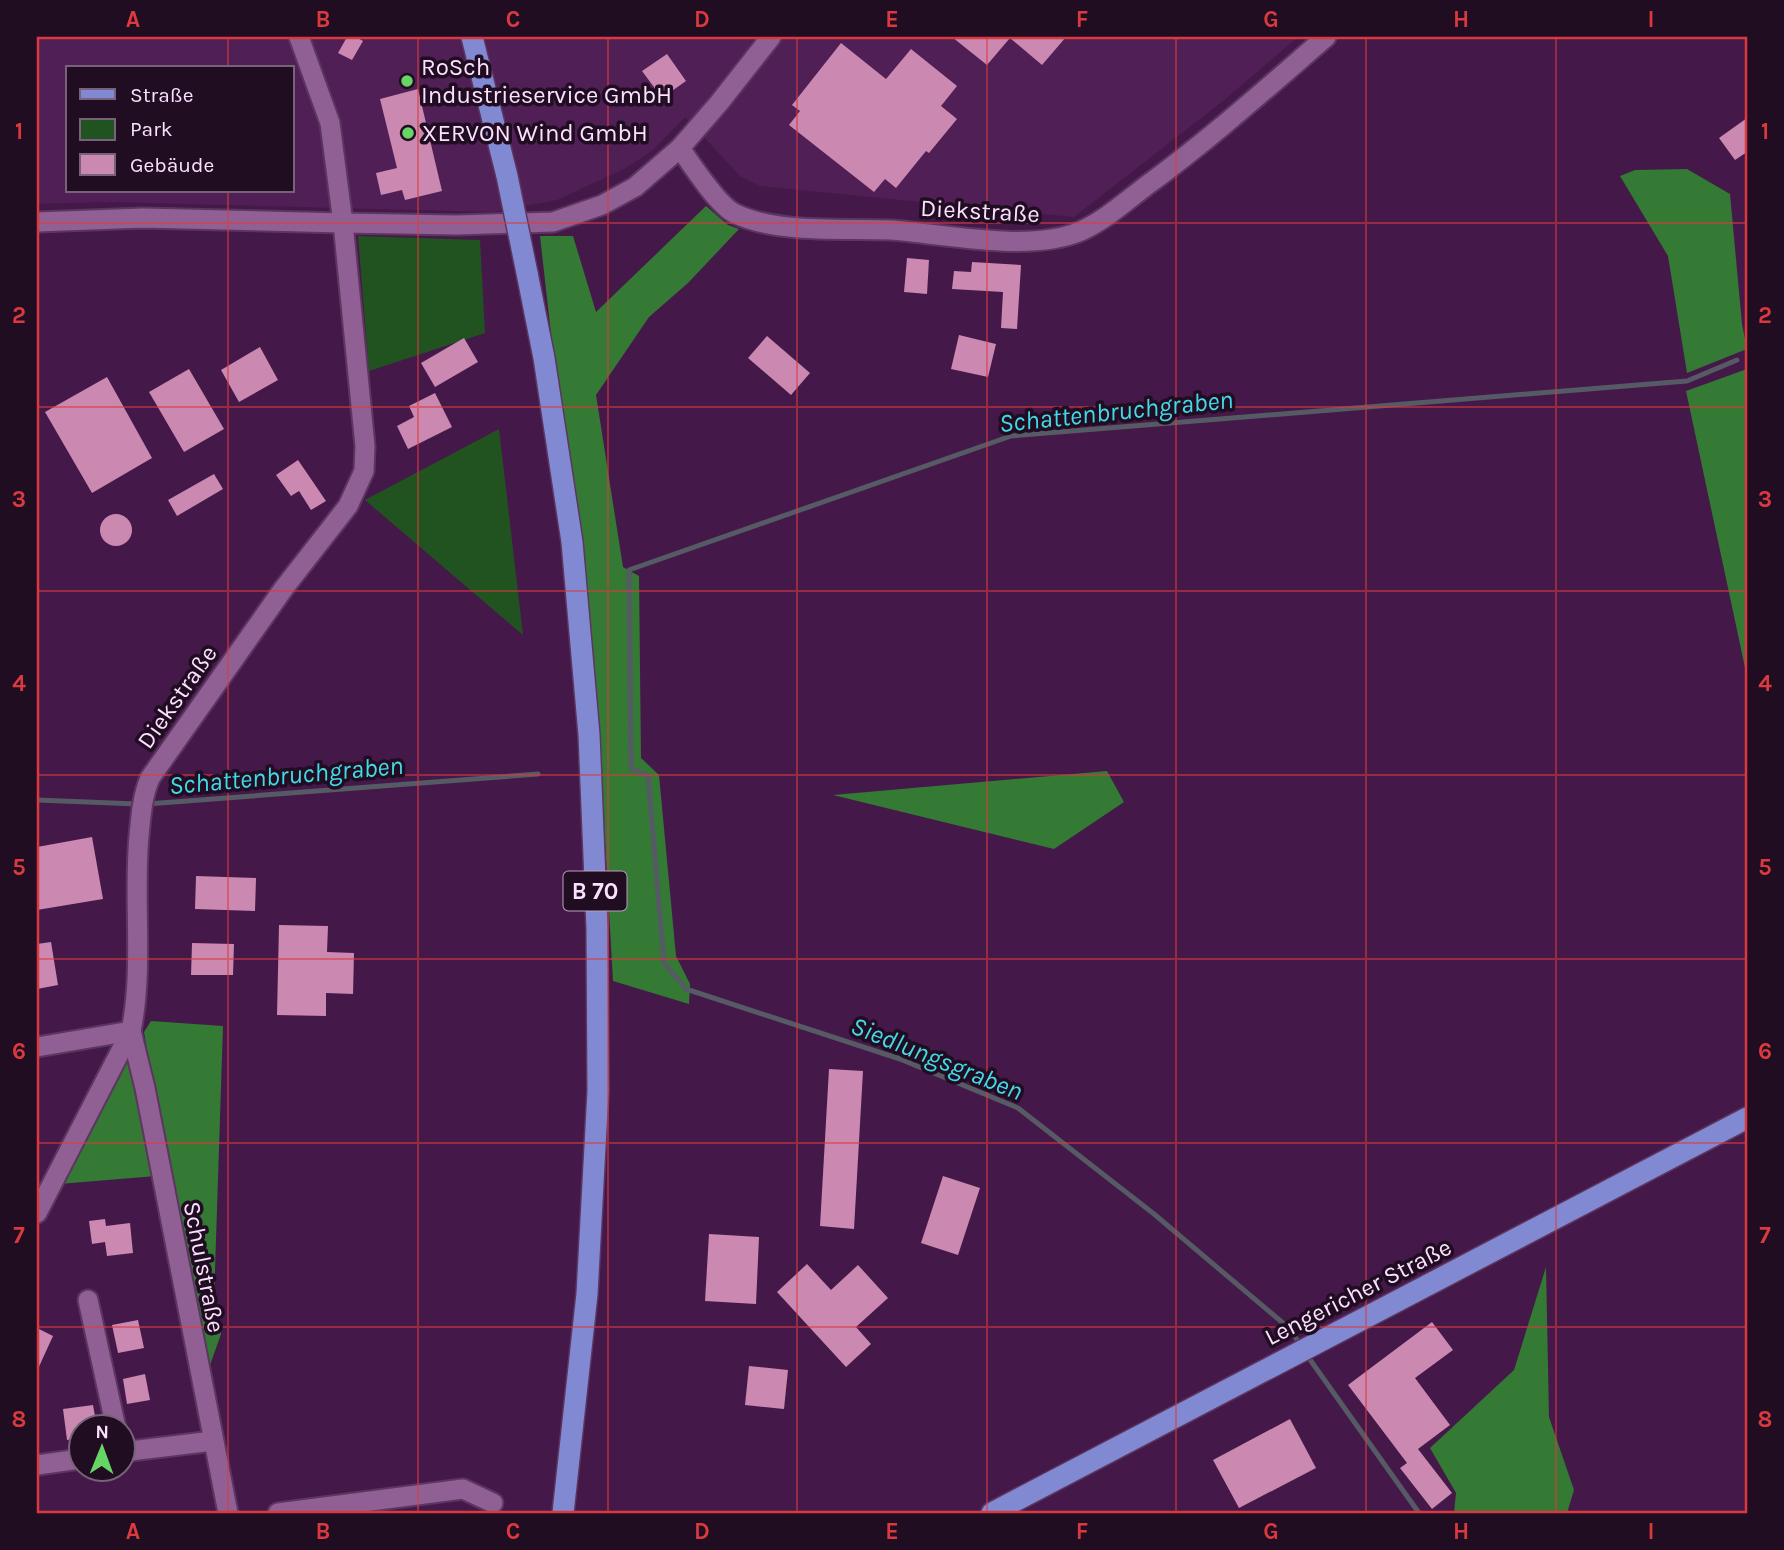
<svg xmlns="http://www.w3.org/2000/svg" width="1784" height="1550" font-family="Karla,sans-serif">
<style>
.built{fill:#501f55;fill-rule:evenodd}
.green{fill:#215321}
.forest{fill:#347934}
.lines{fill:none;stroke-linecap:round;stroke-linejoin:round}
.stream{stroke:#555a64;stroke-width:5}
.building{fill:#cb88b0}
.minor-casing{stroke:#5c3660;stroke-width:23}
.major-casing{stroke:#5c3660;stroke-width:24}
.minor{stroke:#906095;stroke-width:19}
.major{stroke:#8289d3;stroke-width:21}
.major-bridge-casing{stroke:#5c3660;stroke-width:24;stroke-linecap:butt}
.major-bridge{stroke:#8289d3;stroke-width:21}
.grid{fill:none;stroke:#da3a3e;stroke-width:2;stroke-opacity:0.55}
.poi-dot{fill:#67d466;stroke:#200d22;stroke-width:2.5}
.labels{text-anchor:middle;stroke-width:7;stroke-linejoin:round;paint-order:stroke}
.shield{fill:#200d22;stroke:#baa1bd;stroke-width:2}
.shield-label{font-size:23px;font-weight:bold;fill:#fce1ff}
.poi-label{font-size:24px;fill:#fce1ff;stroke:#200d22;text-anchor:start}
.street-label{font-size:24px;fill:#fce1ff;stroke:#200d22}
.water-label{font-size:26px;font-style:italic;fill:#43d9e6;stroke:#200d22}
.neatline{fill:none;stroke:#da3a3e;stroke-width:2.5}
.grid-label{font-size:23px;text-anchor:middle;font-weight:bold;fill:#da3a3e}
</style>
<rect width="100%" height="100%" fill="#441949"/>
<path class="built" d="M 37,37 L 1298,37 L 1223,101 L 1074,217 L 760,186 L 741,177 L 685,117 L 652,151 L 626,168 L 557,200 L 492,212 L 107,202 L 37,204 ZM 68,68 L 292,68 L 292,191 L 68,191 Z"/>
<g class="green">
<path d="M 358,236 L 480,240 L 485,333 L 369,371 Z"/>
<path d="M 499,429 L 523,635 L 365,500 Z"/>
</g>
<g class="forest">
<path d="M 1687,169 L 1730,194 L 1742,324 L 1747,349 L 1687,373 L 1668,256 L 1620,176 L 1635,170 Z"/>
<path d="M 706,206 L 728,225 L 739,229 L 688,283 L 649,317 L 596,395 L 623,567 L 639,576 L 641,758 L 659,775 L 676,956 L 690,984 L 689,1004 L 613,981 L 602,789 L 540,236 L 573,236 L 596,312 Z"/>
<path d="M 1747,369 L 1747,677 L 1686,391 Z"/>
<path d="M 1107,771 L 1124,802 L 1054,849 L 833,795 Z"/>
<path d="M 151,1021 L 223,1026 L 214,1301 L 221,1334 L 204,1382 L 144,1032 Z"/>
<path d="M 129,1046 L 156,1176 L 59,1184 Z"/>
<path d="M 1546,1267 L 1549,1417 L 1574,1490 L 1567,1513 L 1454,1513 L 1456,1493 L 1430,1448 L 1514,1370 Z"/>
</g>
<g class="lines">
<g class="stream">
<path d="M 37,800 L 137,804"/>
<path d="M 147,804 L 538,774"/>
<path d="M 1301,1346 L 1290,1329 L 1154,1214 L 1018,1108 L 900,1059 L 686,989 L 664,963 L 648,776 L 631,768 L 629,570 L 1011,436 L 1687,381 L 1737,360"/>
<path d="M 1306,1354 L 1419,1513"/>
</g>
</g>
<g class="building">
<path d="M 347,37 L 356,37 L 363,41 L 352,60 L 338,53 Z"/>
<path d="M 952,37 L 1066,37 L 1042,65 L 1010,38 L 987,65 Z"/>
<path d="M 841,43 L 886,79 L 911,49 L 957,86 L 941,106 L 957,119 L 929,153 L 926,151 L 896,188 L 885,179 L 874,192 L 789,125 L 800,111 L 792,105 Z"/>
<path d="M 667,54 L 686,81 L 662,98 L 642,71 Z"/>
<path d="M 418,89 L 442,191 L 405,200 L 402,190 L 381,195 L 376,173 L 397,168 L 380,99 Z"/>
<path d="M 1747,118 L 1747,152 L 1735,160 L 1719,138 Z"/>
<path d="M 907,258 L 929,260 L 927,294 L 904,292 Z"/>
<path d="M 972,262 L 1021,265 L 1017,329 L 1001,328 L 1003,292 L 952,289 L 954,271 L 971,272 Z"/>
<path d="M 959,335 L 996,344 L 988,377 L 951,369 Z"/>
<path d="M 767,336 L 810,373 L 791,395 L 748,358 Z"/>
<path d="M 464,338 L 478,362 L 435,387 L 421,363 Z"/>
<path d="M 260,347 L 278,380 L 239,402 L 221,370 Z"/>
<path d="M 189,369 L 224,429 L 184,452 L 149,392 Z"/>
<path d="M 107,377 L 152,458 L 92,493 L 45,412 Z"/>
<path d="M 435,393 L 452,427 L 408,449 L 397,426 L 414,417 L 409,406 Z"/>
<path d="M 298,460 L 326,501 L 311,510 L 299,491 L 291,496 L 276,475 Z"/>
<path d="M 214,474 L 223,489 L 177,516 L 168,500 Z"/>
<circle cx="116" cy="530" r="16"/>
<path d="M 92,837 L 103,899 L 37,910 L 37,847 Z"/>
<path d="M 196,876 L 256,878 L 255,911 L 195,909 Z"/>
<path d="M 279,925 L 328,926 L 327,952 L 354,953 L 353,994 L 326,993 L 326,1016 L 277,1015 Z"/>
<path d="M 51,942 L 58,985 L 37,989 L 37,944 Z"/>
<path d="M 192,943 L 234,944 L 233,975 L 191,975 Z"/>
<path d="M 829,1069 L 863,1071 L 854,1229 L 820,1226 Z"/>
<path d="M 943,1176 L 980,1188 L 958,1255 L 921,1243 Z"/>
<path d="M 105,1219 L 106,1226 L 130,1223 L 133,1253 L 107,1256 L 105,1242 L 92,1244 L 89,1221 Z"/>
<path d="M 709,1234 L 759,1237 L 756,1304 L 705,1301 Z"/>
<path d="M 807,1264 L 831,1290 L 858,1265 L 888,1298 L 856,1327 L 871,1344 L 846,1367 L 777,1292 Z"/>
<path d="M 138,1320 L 144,1348 L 118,1353 L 112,1325 Z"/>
<path d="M 1432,1322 L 1453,1350 L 1415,1378 L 1450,1425 L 1418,1449 L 1452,1493 L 1432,1509 L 1400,1468 L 1407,1463 L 1348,1385 Z"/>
<path d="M 37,1328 L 53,1336 L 37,1371 Z"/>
<path d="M 749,1366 L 788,1370 L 784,1409 L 745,1405 Z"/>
<path d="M 145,1374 L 150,1400 L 127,1404 L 123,1379 Z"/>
<path d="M 93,1405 L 97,1427 L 80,1427 L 80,1438 L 67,1440 L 63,1409 Z"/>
<path d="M 1290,1419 L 1316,1468 L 1239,1508 L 1213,1460 Z"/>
</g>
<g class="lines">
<defs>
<g id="minor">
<path d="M 680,148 C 691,164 718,205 734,213 C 775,234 845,228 891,230 C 945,234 1030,253 1081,231 C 1105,220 1125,202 1146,186 C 1209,140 1267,88 1326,37"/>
<path d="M 37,222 L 143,218 L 343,223 L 330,123 L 299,37"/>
<path d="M 37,1047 L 131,1031 L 145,1088 L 228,1513"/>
<path d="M 37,1213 L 131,1031 C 144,967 133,901 139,836 C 141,816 142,797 150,778 L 284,588 L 348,506 L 364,471 L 365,446 L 343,223 L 457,225 L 553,222 L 602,205 L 635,187 L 680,148 L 719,103 L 771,37"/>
<path d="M 88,1300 L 116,1428"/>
<path d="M 122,1452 L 213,1441"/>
<path d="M 37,1465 L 80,1459"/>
<path d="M 278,1513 L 463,1489 L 493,1503"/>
</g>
<g id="major">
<path d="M 472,37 L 507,176"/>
<path d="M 527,273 L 544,358 L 572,542 L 589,735 L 597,928 L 598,1091 L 587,1294 L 563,1513"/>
<path d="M 992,1513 L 1747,1118"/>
</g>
</defs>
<use href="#minor" class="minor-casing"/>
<use href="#major" class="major-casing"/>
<use href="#minor" class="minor"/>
<use href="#major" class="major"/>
<defs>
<path id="major-bridge" d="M 507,176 L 527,273"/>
</defs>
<use href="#major-bridge" class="major-bridge-casing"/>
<use href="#major-bridge" class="major-bridge"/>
</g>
<path class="grid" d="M 228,37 L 228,68M 418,37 L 418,1513M 608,37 L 608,1513M 797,37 L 797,1513M 987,37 L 987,1513M 1176,37 L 1176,1513M 1366,37 L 1366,1513M 1556,37 L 1556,1513M 228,191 L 228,1513M 37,223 L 1747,223M 37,407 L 1747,407M 37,591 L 1747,591M 37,775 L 1747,775M 37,959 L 1747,959M 37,1143 L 1747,1143M 37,1327 L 1747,1327"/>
<g class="poi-dot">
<circle cx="407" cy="81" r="7"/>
<circle cx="408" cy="133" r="7"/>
</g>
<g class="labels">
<rect class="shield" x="563.5" y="871.5" width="63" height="39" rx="5"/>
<g class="shield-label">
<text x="595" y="899">B 70</text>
</g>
<g class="poi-label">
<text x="421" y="75">RoSch<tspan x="421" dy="28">Industrieservice GmbH</tspan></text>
<text x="422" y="141">XERVON Wind GmbH</text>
</g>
<g class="street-label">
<text transform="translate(980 211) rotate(3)" y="8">Diekstraße</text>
<text transform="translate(177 697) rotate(-55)" y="8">Diekstraße</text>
<text transform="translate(204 1267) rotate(79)" y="8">Schulstraße</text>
<text transform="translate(1358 1292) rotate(-27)" y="8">Lengericher Straße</text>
</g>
<g class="water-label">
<text transform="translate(1116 411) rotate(-6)" y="9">Schattenbruchgraben</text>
<text transform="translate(286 775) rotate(-5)" y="9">Schattenbruchgraben</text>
<text transform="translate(937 1058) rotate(22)" y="9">Siedlungsgraben</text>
</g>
</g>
<rect width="1784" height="1550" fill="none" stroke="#200d22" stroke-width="77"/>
<rect x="66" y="66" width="228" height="126" fill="#200d22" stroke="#78627a" stroke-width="2"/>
<rect x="80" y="89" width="35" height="10" fill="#8289d3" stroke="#78627a" stroke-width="2"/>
<text x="130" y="102" font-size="21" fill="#fce1ff">Straße</text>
<rect x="80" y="119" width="35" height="21" fill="#215321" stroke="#78627a" stroke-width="2"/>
<text x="130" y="136" font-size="21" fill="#fce1ff">Park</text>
<rect x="80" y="154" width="35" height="21" fill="#cb88b0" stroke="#78627a" stroke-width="2"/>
<text x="130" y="172" font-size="21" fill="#fce1ff">Gebäude</text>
<g transform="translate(102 1448) rotate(1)"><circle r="33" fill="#200d22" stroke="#78627a" stroke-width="2"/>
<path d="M0-5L12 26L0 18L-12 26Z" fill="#67d466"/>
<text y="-10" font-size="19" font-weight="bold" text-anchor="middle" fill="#fce1ff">N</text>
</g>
<rect x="38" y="38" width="1708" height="1474" class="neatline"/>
<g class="grid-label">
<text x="133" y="27">A</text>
<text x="323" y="27">B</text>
<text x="513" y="27">C</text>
<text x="702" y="27">D</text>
<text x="892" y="27">E</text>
<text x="1082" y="27">F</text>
<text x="1271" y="27">G</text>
<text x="1461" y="27">H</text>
<text x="1651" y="27">I</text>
<text x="19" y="139">1</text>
<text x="1765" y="139">1</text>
<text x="19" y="323">2</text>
<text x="1765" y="323">2</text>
<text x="19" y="507">3</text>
<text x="1765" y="507">3</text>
<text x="19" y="691">4</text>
<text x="1765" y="691">4</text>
<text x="19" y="875">5</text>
<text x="1765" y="875">5</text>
<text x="19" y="1059">6</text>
<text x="1765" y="1059">6</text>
<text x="19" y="1243">7</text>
<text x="1765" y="1243">7</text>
<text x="19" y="1427">8</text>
<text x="1765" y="1427">8</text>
<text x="133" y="1539">A</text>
<text x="323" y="1539">B</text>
<text x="513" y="1539">C</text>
<text x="702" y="1539">D</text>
<text x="892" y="1539">E</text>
<text x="1082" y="1539">F</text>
<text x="1271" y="1539">G</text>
<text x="1461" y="1539">H</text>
<text x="1651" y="1539">I</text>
</g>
</svg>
